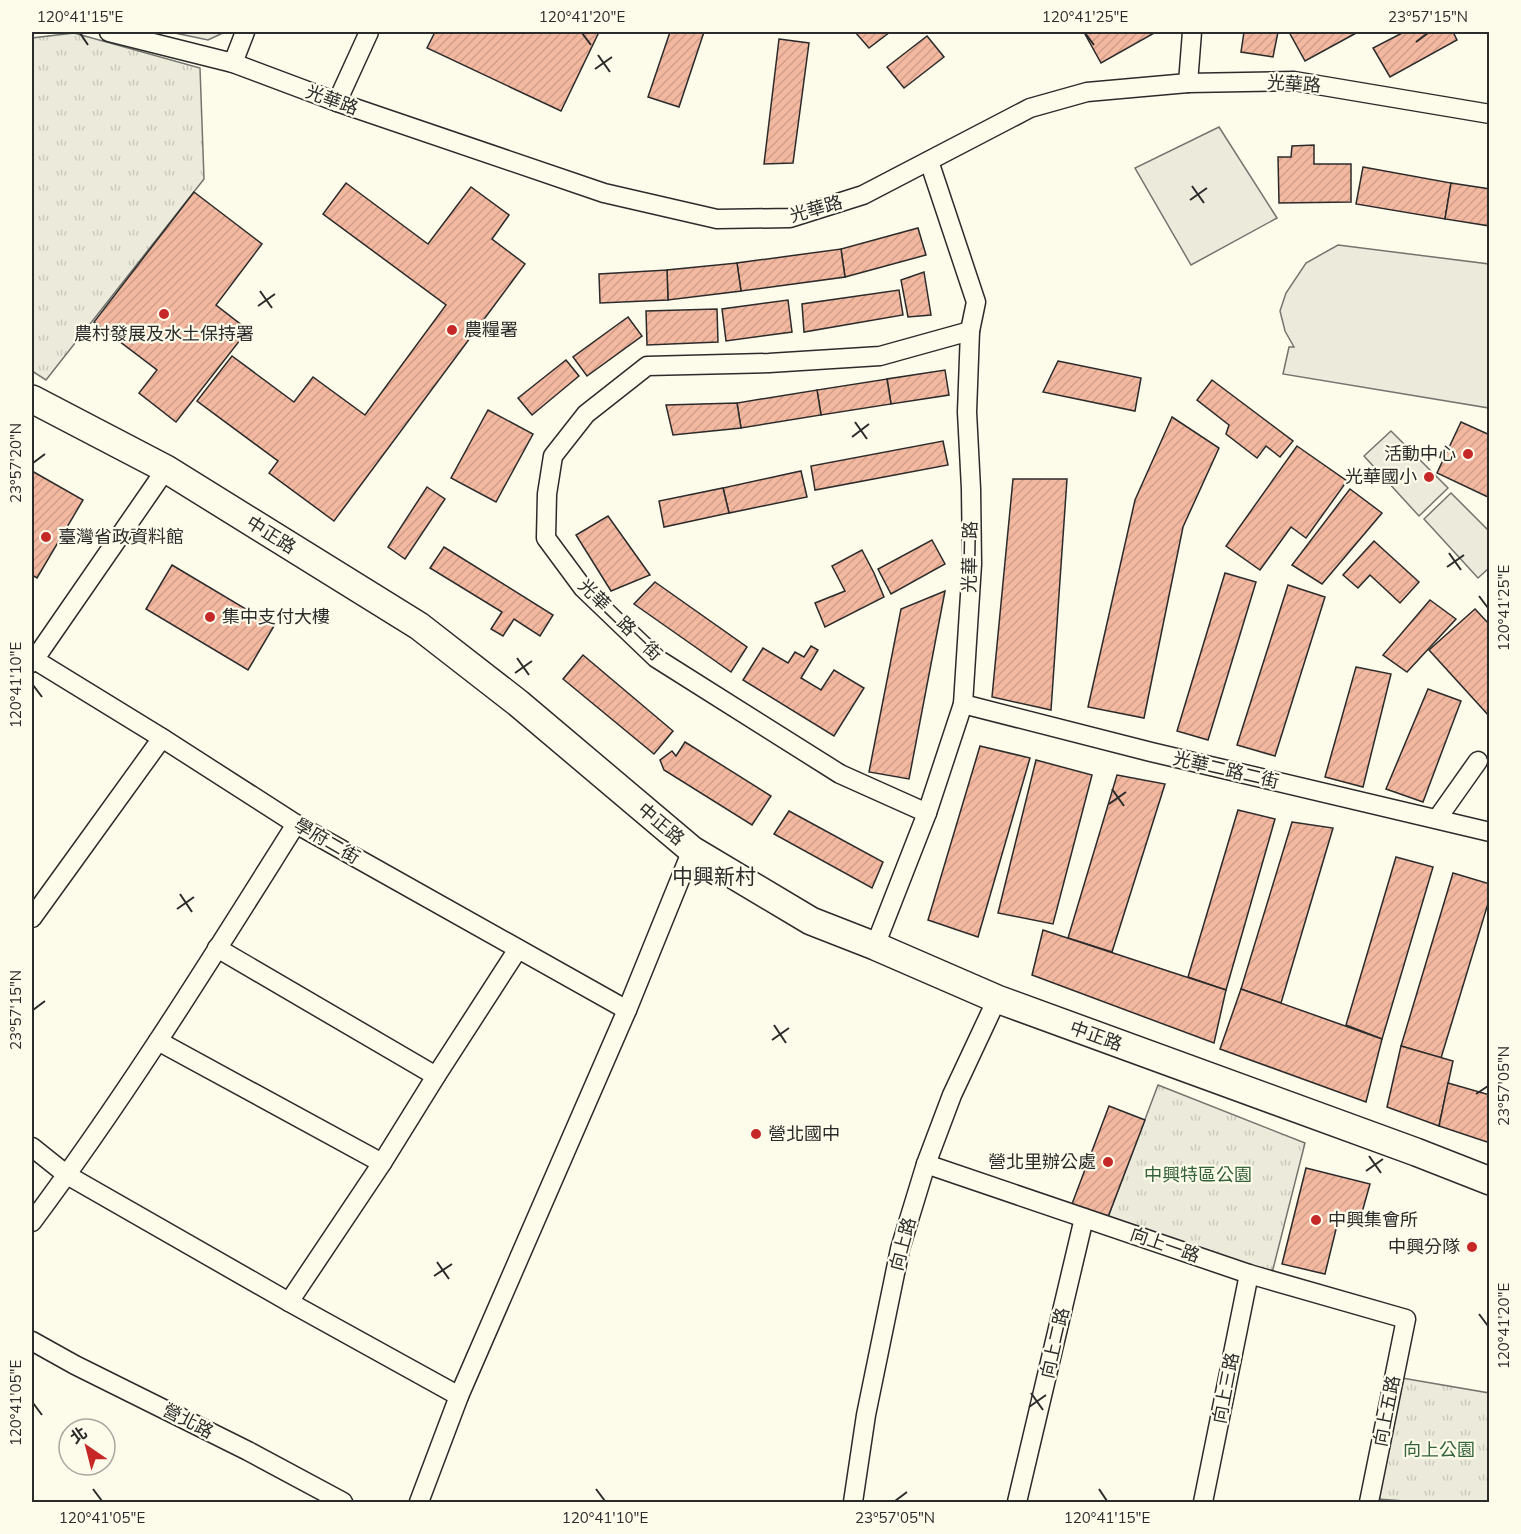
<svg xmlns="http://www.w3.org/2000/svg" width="1521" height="1534" font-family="Mulish,'Noto Sans TC',sans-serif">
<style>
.park{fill:url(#park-tufts);stroke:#74746e;stroke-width:1.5}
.pitch{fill:#ecebdb;stroke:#74746e;stroke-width:1.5}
.building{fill:url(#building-hatch);stroke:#2b2b2b;stroke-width:1.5}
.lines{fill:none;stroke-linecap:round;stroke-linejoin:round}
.street-casing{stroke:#2b2b2b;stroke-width:21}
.primary-casing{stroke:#2b2b2b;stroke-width:30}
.street{stroke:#fdfbea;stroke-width:18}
.primary{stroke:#fdfbea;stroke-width:27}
.ticks{fill:none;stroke:#2b2b2b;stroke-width:2}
.poi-dot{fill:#c62828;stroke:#fdfbea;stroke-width:2}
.labels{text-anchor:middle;stroke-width:4.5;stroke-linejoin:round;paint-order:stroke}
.street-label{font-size:18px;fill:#2b2b2b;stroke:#fdfbea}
.poi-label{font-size:18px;fill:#2b2b2b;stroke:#fdfbea;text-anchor:start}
.park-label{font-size:18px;fill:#34623c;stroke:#fdfbea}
.quarter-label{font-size:21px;fill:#2b2b2b;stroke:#fdfbea}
.neatline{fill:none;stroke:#2b2b2b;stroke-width:2}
.ticks-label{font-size:15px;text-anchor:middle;fill:#2b2b2b}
</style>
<defs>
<pattern id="park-tufts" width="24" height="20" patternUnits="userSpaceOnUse" patternTransform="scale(1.5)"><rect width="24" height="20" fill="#ecebdb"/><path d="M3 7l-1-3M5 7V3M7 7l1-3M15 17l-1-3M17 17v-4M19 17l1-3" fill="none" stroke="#cbcabc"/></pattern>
<pattern id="building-hatch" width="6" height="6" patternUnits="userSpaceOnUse" patternTransform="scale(1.5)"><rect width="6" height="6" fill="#f2b8a0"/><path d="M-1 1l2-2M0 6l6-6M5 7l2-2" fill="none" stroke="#d09e8a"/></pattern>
</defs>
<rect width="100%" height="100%" fill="#fdfbea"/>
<g class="park">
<path d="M 170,32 L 225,32 L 208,40 Z"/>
<path d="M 74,33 L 200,68 L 204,179 L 46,380 L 32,371 L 32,38 Z"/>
<path d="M 1158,1085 L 1305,1143 L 1272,1273 L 1108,1217 Z"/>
<path d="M 1402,1378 L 1489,1393 L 1489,1502 L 1418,1502 L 1377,1499 Z"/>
</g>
<g class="pitch">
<path d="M 1219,127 L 1277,218 L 1191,265 L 1135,168 Z"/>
<path d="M 1338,245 L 1489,264 L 1489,408 L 1283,374 L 1289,347 L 1294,347 L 1285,331 L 1280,311 L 1286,293 L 1306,263 Z"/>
<path d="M 1391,431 L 1448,488 L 1419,516 L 1364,456 Z"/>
<path d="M 1451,493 L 1489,531 L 1489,568 L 1478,578 L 1424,519 Z"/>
</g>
<g class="building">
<path d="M 435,32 L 599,32 L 561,111 L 427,48 Z"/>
<path d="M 670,32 L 704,32 L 679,107 L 648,97 Z"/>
<path d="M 855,32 L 890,32 L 869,48 Z"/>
<path d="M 1089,32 L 1156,32 L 1101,63 L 1085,34 Z"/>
<path d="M 1244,32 L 1278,32 L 1273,57 L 1241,52 Z"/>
<path d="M 1289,32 L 1358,32 L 1305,61 Z"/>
<path d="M 1404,32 L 1453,32 L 1457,40 L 1390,77 L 1373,48 Z"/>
<path d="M 927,36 L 944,57 L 904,88 L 887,67 Z"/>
<path d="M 779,39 L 809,43 L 793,163 L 764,164 Z"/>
<path d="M 1314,145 L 1314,164 L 1351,164 L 1351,202 L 1279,203 L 1278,157 L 1291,157 L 1292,146 Z"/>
<path d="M 1363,167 L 1451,183 L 1445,219 L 1356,204 Z"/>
<path d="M 346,183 L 428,244 L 471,187 L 509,215 L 492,239 L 525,264 L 334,521 L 269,473 L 278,461 L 197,401 L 232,356 L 294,402 L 313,377 L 365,415 L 446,305 L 323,214 Z"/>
<path d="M 1451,183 L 1490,189 L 1490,226 L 1445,219 Z"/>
<path d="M 194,192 L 262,244 L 216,305 L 248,330 L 176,422 L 139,393 L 157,370 L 94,322 Z"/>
<path d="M 918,228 L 926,255 L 845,277 L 841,249 Z"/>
<path d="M 841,249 L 845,277 L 741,291 L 737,263 Z"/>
<path d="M 737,263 L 741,291 L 668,300 L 667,270 Z"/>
<path d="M 667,270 L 668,300 L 600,303 L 599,274 Z"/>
<path d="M 924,272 L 931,315 L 908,317 L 901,280 Z"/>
<path d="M 899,290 L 903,315 L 804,332 L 802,304 Z"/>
<path d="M 788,300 L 792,332 L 726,341 L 722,309 Z"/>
<path d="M 717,309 L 718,342 L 647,345 L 646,311 Z"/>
<path d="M 628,317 L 642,336 L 587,376 L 573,357 Z"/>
<path d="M 566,360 L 579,376 L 532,415 L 518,398 Z"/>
<path d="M 1058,361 L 1141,378 L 1135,411 L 1043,392 Z"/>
<path d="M 945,370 L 949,395 L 891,404 L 887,379 Z"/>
<path d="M 887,379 L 891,404 L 821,415 L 817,390 Z"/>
<path d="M 1212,380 L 1293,441 L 1280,457 L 1266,446 L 1257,458 L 1226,434 L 1229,425 L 1197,400 Z"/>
<path d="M 817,390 L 821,415 L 741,428 L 737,403 Z"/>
<path d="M 737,403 L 741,428 L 673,435 L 666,405 Z"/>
<path d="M 488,410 L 533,434 L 496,502 L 451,478 Z"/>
<path d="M 1172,417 L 1219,448 L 1183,527 L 1144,718 L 1088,707 L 1135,500 Z"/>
<path d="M 1461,422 L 1490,435 L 1490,498 L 1437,473 Z"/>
<path d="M 943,441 L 948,465 L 815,490 L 811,466 Z"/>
<path d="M 1297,446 L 1347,481 L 1306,538 L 1291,527 L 1260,570 L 1226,546 Z"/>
<path d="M 32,471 L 83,500 L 37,578 L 32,575 Z"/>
<path d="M 801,471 L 807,497 L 729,513 L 723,488 Z"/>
<path d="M 1013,479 L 1067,479 L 1051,710 L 992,697 Z"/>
<path d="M 427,487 L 445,499 L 405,559 L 388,547 Z"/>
<path d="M 723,488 L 729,513 L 664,527 L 659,501 Z"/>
<path d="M 1350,489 L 1382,513 L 1322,584 L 1292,565 Z"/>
<path d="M 608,516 L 650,575 L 611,591 L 576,535 Z"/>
<path d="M 932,540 L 945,564 L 891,594 L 878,569 Z"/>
<path d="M 1374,541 L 1419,582 L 1400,603 L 1370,575 L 1358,588 L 1343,575 Z"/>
<path d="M 444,547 L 553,615 L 540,636 L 514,619 L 503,636 L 491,629 L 502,612 L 430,568 Z"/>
<path d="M 862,550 L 874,573 L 884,597 L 825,627 L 815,603 L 845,591 L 832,566 Z"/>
<path d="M 172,565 L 274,626 L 248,670 L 146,609 Z"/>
<path d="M 1225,573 L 1256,582 L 1208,740 L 1177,731 Z"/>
<path d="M 655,582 L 747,647 L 731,672 L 634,604 Z"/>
<path d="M 1288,585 L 1325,597 L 1275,756 L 1237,745 Z"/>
<path d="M 945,591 L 909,779 L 869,772 L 901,609 Z"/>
<path d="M 1430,600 L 1456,619 L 1407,672 L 1383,655 Z"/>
<path d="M 1475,609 L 1490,625 L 1490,717 L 1429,650 Z"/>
<path d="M 811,646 L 818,650 L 801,678 L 821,690 L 834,670 L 864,688 L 834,736 L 743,680 L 763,648 L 788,663 L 795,652 L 804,657 Z"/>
<path d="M 583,655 L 673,731 L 654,754 L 563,679 Z"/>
<path d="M 1356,667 L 1391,674 L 1363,787 L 1325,777 Z"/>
<path d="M 1428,689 L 1461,701 L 1423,802 L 1386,789 Z"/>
<path d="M 685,742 L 771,796 L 752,825 L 664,770 L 660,760 L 672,751 L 676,756 Z"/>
<path d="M 980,746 L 1030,758 L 978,937 L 928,920 Z"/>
<path d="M 1036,760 L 1092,775 L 1053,924 L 998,913 Z"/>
<path d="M 1117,775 L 1165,784 L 1112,952 L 1068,938 Z"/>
<path d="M 1238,810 L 1275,819 L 1226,990 L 1188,977 Z"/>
<path d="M 789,811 L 883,862 L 872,888 L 774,834 Z"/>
<path d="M 1292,822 L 1333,828 L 1281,1003 L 1241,989 Z"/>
<path d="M 1396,857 L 1433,867 L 1382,1039 L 1346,1025 Z"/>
<path d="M 1453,873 L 1490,884 L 1490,897 L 1441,1058 L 1401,1046 Z"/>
<path d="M 1043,930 L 1226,990 L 1214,1043 L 1032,975 Z"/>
<path d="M 1241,989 L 1382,1039 L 1366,1102 L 1220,1049 Z"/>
<path d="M 1401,1046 L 1453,1061 L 1439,1126 L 1387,1107 Z"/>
<path d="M 1448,1083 L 1490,1095 L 1490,1143 L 1439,1126 Z"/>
<path d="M 1109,1106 L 1145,1120 L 1108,1217 L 1072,1204 Z"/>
<path d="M 1306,1168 L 1370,1184 L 1359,1223 L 1339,1217 L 1325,1274 L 1282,1264 Z"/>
</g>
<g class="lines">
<defs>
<g id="street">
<path d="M 109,32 L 233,63 L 337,102 L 604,193 L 717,219 L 790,218 L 863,195 L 1030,108 L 1087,92 L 1188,83 L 1294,81 L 1490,114"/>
<path d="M 233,63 L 245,32"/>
<path d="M 1188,83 L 1192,32"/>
<path d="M 337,102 L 369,32"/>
<path d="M 35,660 L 162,738 L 296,824 L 627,1010"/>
<path d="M 32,663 L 166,469"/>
<path d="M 963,704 L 1151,752 L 1490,832"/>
<path d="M 927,813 L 840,774 L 656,658 L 583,588 L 546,538 L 547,494 L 553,456 L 586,414 L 647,366 L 769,363 L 880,356 L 970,331"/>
<path d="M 1437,819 L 1478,761"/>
<path d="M 32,918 L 162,738"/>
<path d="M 875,946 L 927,813 L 963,704 L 972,564 L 971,489 L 967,412 L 970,331 L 976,302 L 929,161"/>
<path d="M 217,948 L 436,1076"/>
<path d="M 158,1041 L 382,1163"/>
<path d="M 32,1147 L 67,1175 L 289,1302 L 459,1396"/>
<path d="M 926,1164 L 1249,1274 L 1406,1319 L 1369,1502"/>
<path d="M 32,1222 C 127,1095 211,959 296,824"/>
<path d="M 289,1302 L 382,1163 L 436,1076 L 518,949"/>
<path d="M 32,1341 L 75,1365 L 248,1451 L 343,1502"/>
<path d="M 419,1502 L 459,1396 L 627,1010 L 692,850"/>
<path d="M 853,1502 L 866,1415 L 900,1249 L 926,1164 L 952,1095 L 997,999"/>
<path d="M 1017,1502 L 1084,1218"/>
<path d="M 1203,1502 L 1249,1274"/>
</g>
<path id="primary" d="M 32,399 L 166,469 L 419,626 L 518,703 L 692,850 L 811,921 L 875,946 L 997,999 L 1416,1152 L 1490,1181"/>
</defs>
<use href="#street" class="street-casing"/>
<use href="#primary" class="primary-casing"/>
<use href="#street" class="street"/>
<use href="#primary" class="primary"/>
</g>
<path class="ticks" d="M 80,33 L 88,45M 582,33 L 591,45M 1085,33 L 1094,45M 1416,42 L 1428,33M 598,55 L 610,72M 595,69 L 612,57M 1192,186 L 1204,203M 1190,200 L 1207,188M 260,291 L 272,308M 258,306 L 275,294M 855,422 L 867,439M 852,437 L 869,424M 33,463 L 45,454M 1449,553 L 1461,570M 1447,567 L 1464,555M 1479,596 L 1488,608M 517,658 L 529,675M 515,673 L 532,661M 33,685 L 42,697M 1112,789 L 1124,806M 1109,804 L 1126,792M 180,894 L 192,912M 177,909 L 194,897M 33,1010 L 45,1001M 774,1025 L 786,1043M 772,1040 L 789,1028M 1476,1094 L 1488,1086M 1369,1156 L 1381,1173M 1366,1171 L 1383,1159M 437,1262 L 449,1279M 434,1276 L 452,1264M 1479,1314 L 1488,1326M 1031,1393 L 1043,1410M 33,1403 L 42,1415M 1029,1407 L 1046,1395M 93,1489 L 102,1501M 596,1489 L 605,1501M 1099,1489 L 1107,1501M 895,1501 L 907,1492"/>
<g class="poi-dot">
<circle cx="164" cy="314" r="6"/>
<circle cx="452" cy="330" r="6"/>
<circle cx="1468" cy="454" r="6"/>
<circle cx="1429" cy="477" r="6"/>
<circle cx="46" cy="537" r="6"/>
<circle cx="210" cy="617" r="6"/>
<circle cx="756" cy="1134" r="6"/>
<circle cx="1108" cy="1162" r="6"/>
<circle cx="1316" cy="1220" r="6"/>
<circle cx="1472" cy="1247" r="6"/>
</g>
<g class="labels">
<g class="street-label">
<text transform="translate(1294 84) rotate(4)" y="6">光華路</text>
<text transform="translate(332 100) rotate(20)" y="6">光華路</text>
<text transform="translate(816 209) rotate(-16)" y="6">光華路</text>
<text transform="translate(271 535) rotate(32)" y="6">中正路</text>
<text transform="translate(970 557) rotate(-89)" y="6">光華二路</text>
<text transform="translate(620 620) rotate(44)" y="6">光華二路一街</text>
<text transform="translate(1226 770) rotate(13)" y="6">光華二路二街</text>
<text transform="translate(661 824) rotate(40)" y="6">中正路</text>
<text transform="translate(327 841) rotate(30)" y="6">學府二街</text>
<text transform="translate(1096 1036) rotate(20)" y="6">中正路</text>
<text transform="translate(903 1244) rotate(-75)" y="6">向上路</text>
<text transform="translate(1165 1245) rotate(19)" y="6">向上一路</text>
<text transform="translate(1055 1343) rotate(-77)" y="6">向上二路</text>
<text transform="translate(1226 1388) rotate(-79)" y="6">向上三路</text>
<text transform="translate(1387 1411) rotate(-79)" y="6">向上五路</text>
<text transform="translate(188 1421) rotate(27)" y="6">營北路</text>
</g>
<g class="poi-label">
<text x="464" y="336">農糧署</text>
<text x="164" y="340" text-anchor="middle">農村發展及水土保持署</text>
<text x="1456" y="460" text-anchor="end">活動中心</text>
<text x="1417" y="483" text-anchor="end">光華國小</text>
<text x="58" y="543">臺灣省政資料館</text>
<text x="222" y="623">集中支付大樓</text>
<text x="768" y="1140">營北國中</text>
<text x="1096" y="1168" text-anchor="end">營北里辦公處</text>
<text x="1328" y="1226">中興集會所</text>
<text x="1460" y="1253" text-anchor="end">中興分隊</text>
</g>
<g class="park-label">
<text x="1198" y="1181">中興特區公園</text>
<text x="1439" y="1456">向上公園</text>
</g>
<g class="quarter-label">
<text x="714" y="884">中興新村</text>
</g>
</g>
<rect width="1521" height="1534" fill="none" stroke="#fdfbea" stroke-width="66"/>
<g transform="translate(87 1447) rotate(325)"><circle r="28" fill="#fdfbea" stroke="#a9a89e" stroke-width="1.5"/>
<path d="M0-4.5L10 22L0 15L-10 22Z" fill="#c62828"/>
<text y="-9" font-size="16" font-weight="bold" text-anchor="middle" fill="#2b2b2b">北</text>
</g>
<rect x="33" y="33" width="1455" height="1468" class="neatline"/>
<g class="ticks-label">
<text x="80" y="22">120°41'15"E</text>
<text x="582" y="22">120°41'20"E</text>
<text x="1085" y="22">120°41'25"E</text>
<text x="1428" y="22">23°57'15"N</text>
<text transform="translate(16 463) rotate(-90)" y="5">23°57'20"N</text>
<text transform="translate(1504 608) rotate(-90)" y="5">120°41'25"E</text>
<text transform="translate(16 685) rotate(-90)" y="5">120°41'10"E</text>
<text transform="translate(16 1010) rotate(-90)" y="5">23°57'15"N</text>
<text transform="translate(1504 1086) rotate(-90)" y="5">23°57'05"N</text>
<text transform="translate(1504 1326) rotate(-90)" y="5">120°41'20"E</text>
<text transform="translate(16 1403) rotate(-90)" y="5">120°41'05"E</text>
<text x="102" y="1523">120°41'05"E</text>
<text x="605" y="1523">120°41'10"E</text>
<text x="895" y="1523">23°57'05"N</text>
<text x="1107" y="1523">120°41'15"E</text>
</g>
</svg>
